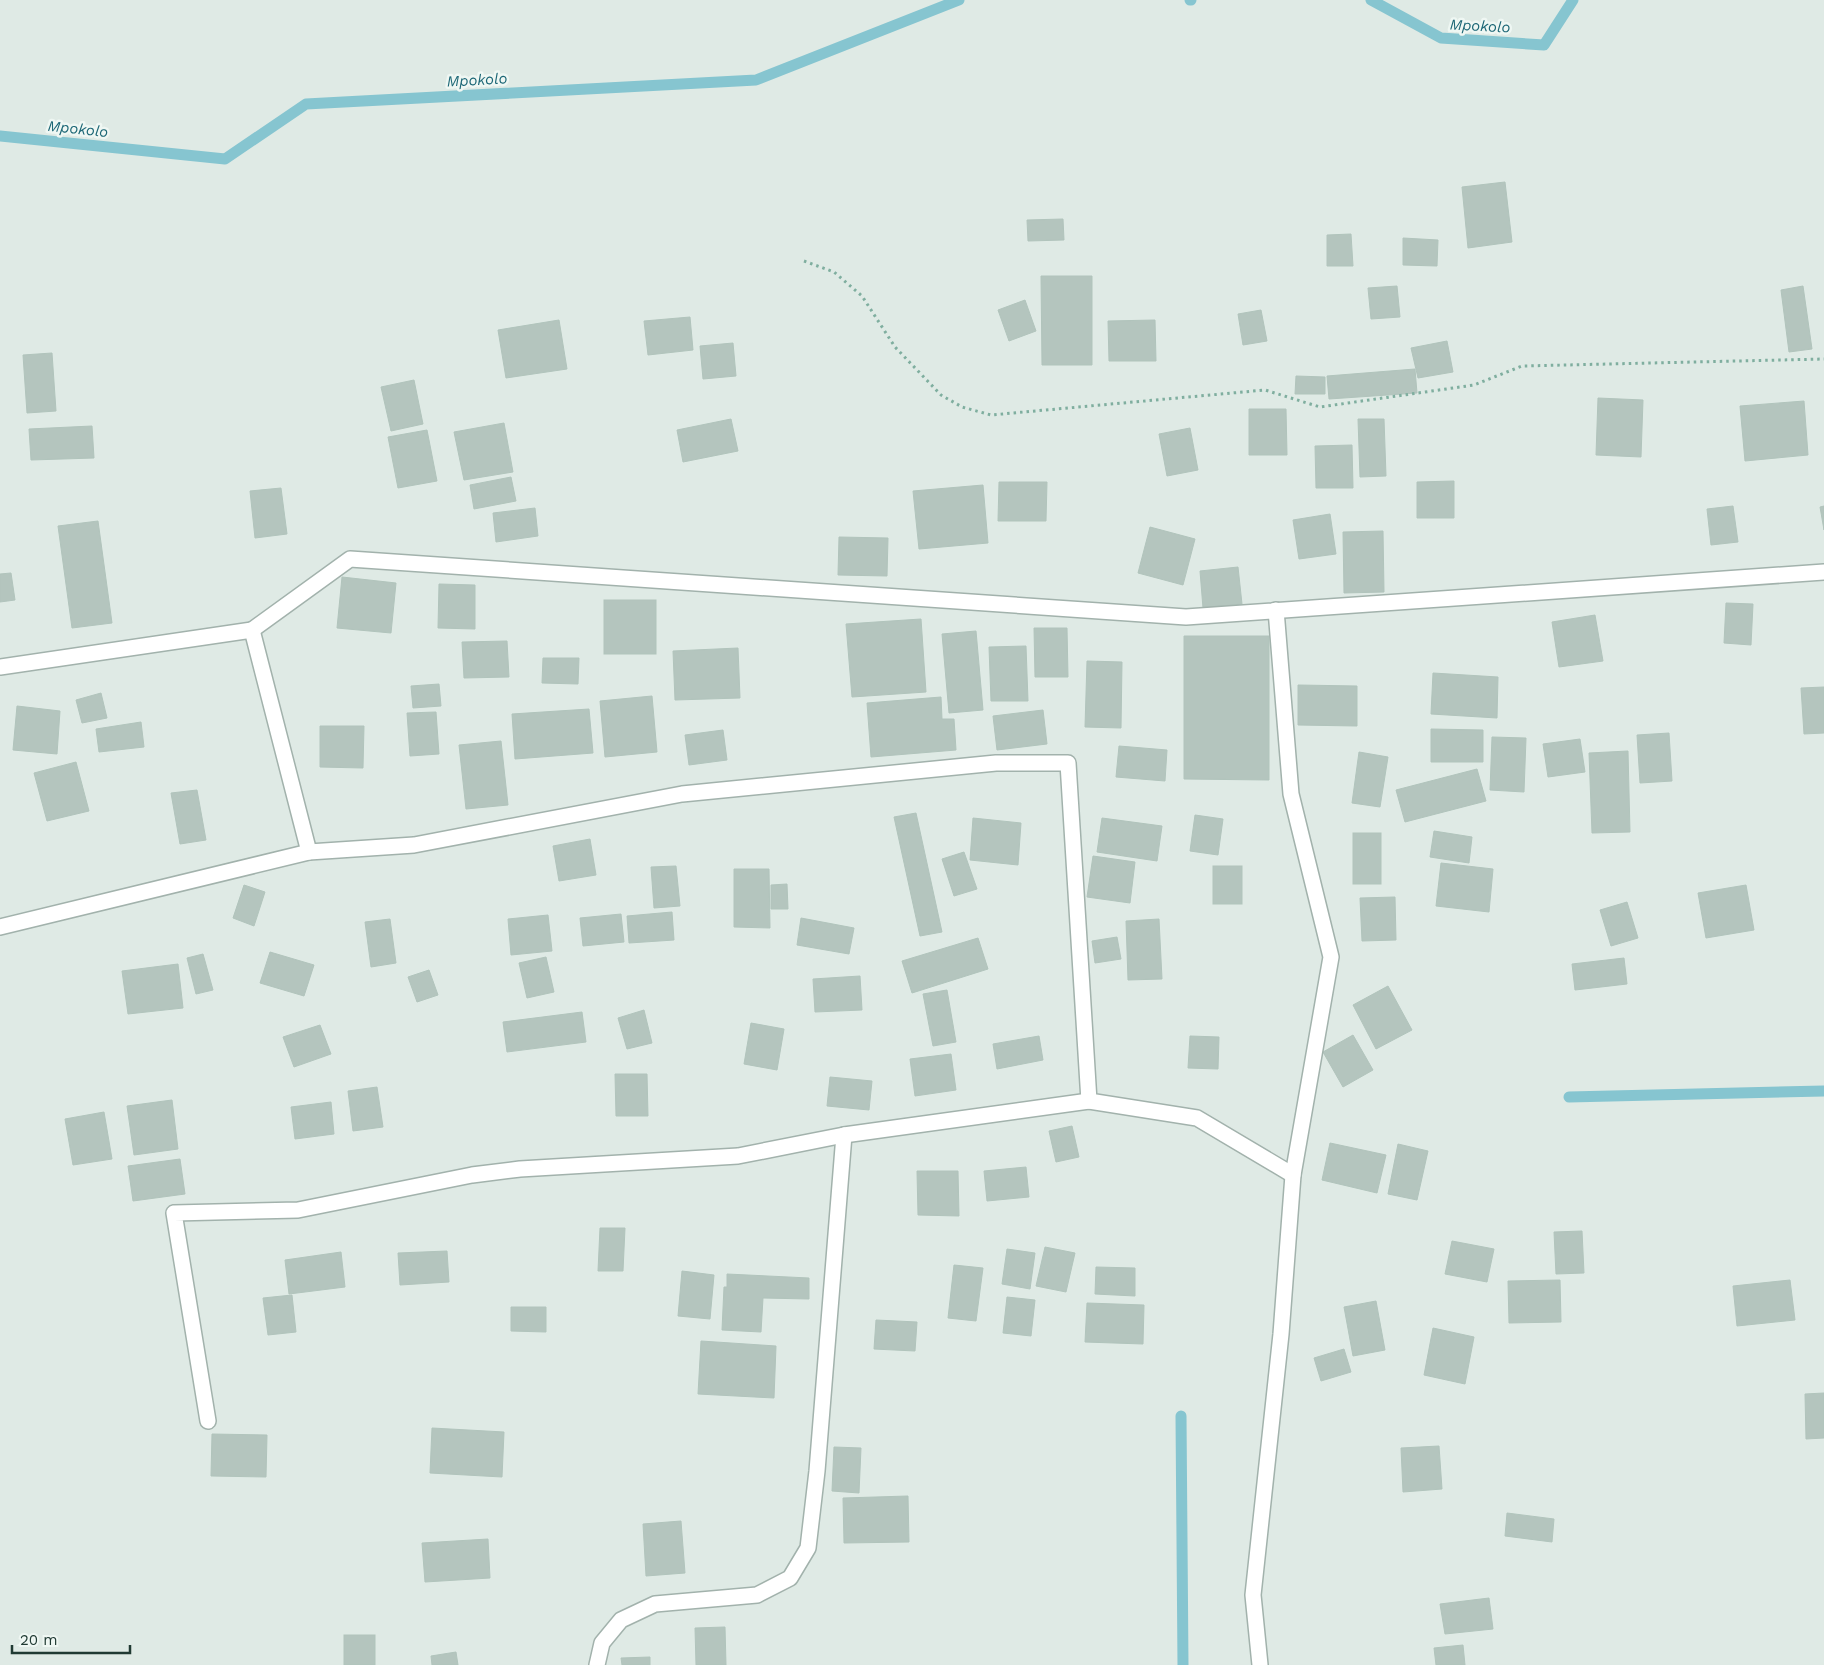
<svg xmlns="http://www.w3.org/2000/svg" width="1824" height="1665" font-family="'Work Sans',sans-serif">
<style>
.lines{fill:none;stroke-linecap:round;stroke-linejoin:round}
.stream{stroke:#86c5d0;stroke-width:11}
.building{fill:#b4c5be;stroke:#b1c4bc}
.street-casing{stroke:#a2b2ac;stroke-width:18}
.path{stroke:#7fae9f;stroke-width:3;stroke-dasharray:2.5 4;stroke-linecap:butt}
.street{stroke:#fff;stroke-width:15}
.labels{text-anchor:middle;stroke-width:5;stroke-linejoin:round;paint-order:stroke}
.water-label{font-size:15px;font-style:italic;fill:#1b6675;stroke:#eff7f3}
</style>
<rect width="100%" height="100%" fill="#dfeae5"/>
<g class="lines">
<g class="stream">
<path d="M 1190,0 L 1191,0"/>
<path d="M 1371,0 L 1441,38 L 1544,45 L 1573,0"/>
<path d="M 0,136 L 225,159 L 306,104 L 756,80 L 959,0"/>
<path d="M 1569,1097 L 1824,1091"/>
<path d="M 1181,1416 L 1183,1665"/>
</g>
</g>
<g class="building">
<path d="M 1505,182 L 1512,242 L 1468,248 L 1462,187 Z"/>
<path d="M 1063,219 L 1064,240 L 1028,241 L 1027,220 Z"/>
<path d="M 1351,234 L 1353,266 L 1327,266 L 1327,235 Z"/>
<path d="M 1403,238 L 1438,240 L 1437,266 L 1403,265 Z"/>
<path d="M 1041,276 L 1092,276 L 1092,365 L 1042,365 Z"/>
<path d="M 1397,286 L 1400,317 L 1371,319 L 1368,288 Z"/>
<path d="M 1803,286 L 1812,349 L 1789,352 L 1781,290 Z"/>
<path d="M 1025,300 L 1036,331 L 1009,341 L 998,310 Z"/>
<path d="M 1261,310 L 1267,341 L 1243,345 L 1238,314 Z"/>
<path d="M 690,317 L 693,350 L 648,355 L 644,321 Z"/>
<path d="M 559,320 L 567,369 L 506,378 L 498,330 Z"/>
<path d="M 1155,320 L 1156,361 L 1109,361 L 1108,321 Z"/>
<path d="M 1447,341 L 1453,372 L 1418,378 L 1411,348 Z"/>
<path d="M 733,343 L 736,376 L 703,379 L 700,346 Z"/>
<path d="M 52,353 L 56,411 L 27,413 L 23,355 Z"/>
<path d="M 1415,369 L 1417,393 L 1329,399 L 1327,376 Z"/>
<path d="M 1296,376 L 1325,377 L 1325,394 L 1295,394 Z"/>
<path d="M 414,380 L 423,424 L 391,431 L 381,387 Z"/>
<path d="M 1598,398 L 1643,400 L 1641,457 L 1596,455 Z"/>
<path d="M 1804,401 L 1808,455 L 1745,461 L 1740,406 Z"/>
<path d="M 1249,409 L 1286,409 L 1287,455 L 1249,455 Z"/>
<path d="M 731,419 L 738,451 L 683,462 L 677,430 Z"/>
<path d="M 1358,419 L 1384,419 L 1386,476 L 1360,477 Z"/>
<path d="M 504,423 L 513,472 L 464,480 L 454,432 Z"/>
<path d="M 92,426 L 94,458 L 31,460 L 29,429 Z"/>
<path d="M 1190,428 L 1198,470 L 1167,476 L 1159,434 Z"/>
<path d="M 427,430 L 437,481 L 398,488 L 388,437 Z"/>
<path d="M 1352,445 L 1353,488 L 1316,488 L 1315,446 Z"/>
<path d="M 511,477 L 516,501 L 474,509 L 470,485 Z"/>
<path d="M 1454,481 L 1454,518 L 1417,518 L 1417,482 Z"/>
<path d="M 999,482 L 1047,482 L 1046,521 L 998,521 Z"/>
<path d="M 983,485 L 988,543 L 919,549 L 913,491 Z"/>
<path d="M 281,488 L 287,534 L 255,538 L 250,491 Z"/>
<path d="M 1733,506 L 1738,542 L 1711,545 L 1707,509 Z"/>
<path d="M 1824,506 L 1824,530 L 1820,507 Z"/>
<path d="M 535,508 L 538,536 L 496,542 L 493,513 Z"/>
<path d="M 1330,514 L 1336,554 L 1299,559 L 1293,520 Z"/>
<path d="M 98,521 L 112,623 L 72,628 L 58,526 Z"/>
<path d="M 1150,527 L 1195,539 L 1183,585 L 1138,573 Z"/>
<path d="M 1383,531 L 1384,592 L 1344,593 L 1343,532 Z"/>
<path d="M 839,537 L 888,538 L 887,576 L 838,575 Z"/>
<path d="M 1238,567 L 1242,604 L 1203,608 L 1200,571 Z"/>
<path d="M 11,573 L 15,600 L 0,602 L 0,574 Z"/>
<path d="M 342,577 L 396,583 L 391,633 L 337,628 Z"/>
<path d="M 439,584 L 475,585 L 475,629 L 438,628 Z"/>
<rect x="604" y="600" width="52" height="54"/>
<path d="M 1726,603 L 1753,604 L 1751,645 L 1724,643 Z"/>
<path d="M 1595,615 L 1603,661 L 1559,667 L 1552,622 Z"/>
<path d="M 921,619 L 926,692 L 852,697 L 846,624 Z"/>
<path d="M 1034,628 L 1067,628 L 1068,677 L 1035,677 Z"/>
<path d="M 976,631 L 983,710 L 949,713 L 942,634 Z"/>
<path d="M 1184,636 L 1269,636 L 1269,780 L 1184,779 Z"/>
<path d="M 507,641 L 509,677 L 464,678 L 462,642 Z"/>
<path d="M 1026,646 L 1028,701 L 991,701 L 989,647 Z"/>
<path d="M 738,648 L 740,698 L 675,700 L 673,651 Z"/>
<path d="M 543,658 L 579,658 L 578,684 L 542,683 Z"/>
<path d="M 1087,661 L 1122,662 L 1121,728 L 1085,727 Z"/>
<path d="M 1433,673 L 1498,677 L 1497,718 L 1431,714 Z"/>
<path d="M 439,684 L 441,706 L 413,708 L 411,686 Z"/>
<path d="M 1298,685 L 1357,686 L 1357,726 L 1298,725 Z"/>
<path d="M 1824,687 L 1824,733 L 1804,734 L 1801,688 Z"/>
<path d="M 101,693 L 107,718 L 82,723 L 76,700 Z"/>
<path d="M 652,696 L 657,752 L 605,757 L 600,701 Z"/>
<path d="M 941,697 L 942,719 L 954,719 L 956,750 L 871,757 L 867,703 Z"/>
<path d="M 17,706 L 60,711 L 57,754 L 13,750 Z"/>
<path d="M 589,709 L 593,753 L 515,759 L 512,714 Z"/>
<path d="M 1043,710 L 1047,744 L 997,750 L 993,716 Z"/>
<path d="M 436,712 L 439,754 L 410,756 L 407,713 Z"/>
<path d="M 141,722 L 144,747 L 99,752 L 96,729 Z"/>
<path d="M 320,726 L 364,726 L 363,768 L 320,767 Z"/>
<path d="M 1431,729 L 1483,730 L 1483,762 L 1431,762 Z"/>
<path d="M 723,730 L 727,760 L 689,765 L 685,735 Z"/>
<path d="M 1669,733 L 1672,781 L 1640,783 L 1637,735 Z"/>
<path d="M 1492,737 L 1526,738 L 1524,792 L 1490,790 Z"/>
<path d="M 1580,739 L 1585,772 L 1548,777 L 1543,744 Z"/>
<path d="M 501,741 L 508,805 L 466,809 L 459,745 Z"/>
<path d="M 1119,746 L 1167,750 L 1165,781 L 1116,777 Z"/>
<path d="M 1628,751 L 1630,832 L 1592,833 L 1589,753 Z"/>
<path d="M 1359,752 L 1388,757 L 1380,807 L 1352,803 Z"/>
<path d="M 76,762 L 89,811 L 47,821 L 34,773 Z"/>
<path d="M 1477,769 L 1486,801 L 1405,822 L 1396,790 Z"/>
<path d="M 197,790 L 206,840 L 180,844 L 171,793 Z"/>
<path d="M 916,813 L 942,932 L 920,936 L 894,817 Z"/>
<path d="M 1195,815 L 1223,819 L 1218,855 L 1190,851 Z"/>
<path d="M 973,818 L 1021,823 L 1018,865 L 970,860 Z"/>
<path d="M 1102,818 L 1162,826 L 1157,861 L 1097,852 Z"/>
<path d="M 1434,831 L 1472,837 L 1469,863 L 1430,857 Z"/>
<rect x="1353" y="833" width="28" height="51"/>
<path d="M 590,839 L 596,875 L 559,881 L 553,846 Z"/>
<path d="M 964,852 L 977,889 L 954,896 L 942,859 Z"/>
<path d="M 1093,856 L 1135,862 L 1130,903 L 1087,897 Z"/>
<path d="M 1441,863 L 1493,869 L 1489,912 L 1436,906 Z"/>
<path d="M 676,866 L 680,906 L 654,908 L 651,867 Z"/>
<rect x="1213" y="866" width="29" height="38"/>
<path d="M 734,869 L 769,869 L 770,928 L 734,927 Z"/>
<path d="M 787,884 L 788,909 L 771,909 L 771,885 Z"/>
<path d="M 244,885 L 265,892 L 254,926 L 233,918 Z"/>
<path d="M 1746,885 L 1754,930 L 1706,938 L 1698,893 Z"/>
<path d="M 1395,897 L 1396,940 L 1362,941 L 1360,898 Z"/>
<path d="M 1627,902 L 1638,938 L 1611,946 L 1600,910 Z"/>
<path d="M 672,912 L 674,940 L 629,943 L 627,916 Z"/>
<path d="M 621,914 L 624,942 L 583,946 L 580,918 Z"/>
<path d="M 548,915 L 552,951 L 511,955 L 508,919 Z"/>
<path d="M 801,918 L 854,928 L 849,954 L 797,945 Z"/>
<path d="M 390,919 L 396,963 L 371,967 L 365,922 Z"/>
<path d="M 1159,919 L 1162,979 L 1128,980 L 1126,921 Z"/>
<path d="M 1117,937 L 1121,959 L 1095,963 L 1092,941 Z"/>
<path d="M 978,938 L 988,969 L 912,993 L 902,961 Z"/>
<path d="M 270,952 L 314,965 L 304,996 L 260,983 Z"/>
<path d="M 203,954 L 213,990 L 196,994 L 187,958 Z"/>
<path d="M 546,957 L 554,992 L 527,998 L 519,963 Z"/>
<path d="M 1624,958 L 1627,984 L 1575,990 L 1572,964 Z"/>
<path d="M 178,964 L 183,1008 L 128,1014 L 122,971 Z"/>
<path d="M 429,970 L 438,995 L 417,1002 L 408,977 Z"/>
<path d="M 860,976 L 862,1010 L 815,1012 L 813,979 Z"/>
<path d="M 1388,986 L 1412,1030 L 1376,1049 L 1353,1005 Z"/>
<path d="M 947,990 L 956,1042 L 933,1046 L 923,994 Z"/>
<path d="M 644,1010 L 652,1043 L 627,1049 L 618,1018 Z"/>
<path d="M 582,1012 L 586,1042 L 507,1052 L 503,1022 Z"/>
<path d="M 751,1023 L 784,1029 L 777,1070 L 744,1064 Z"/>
<path d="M 320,1025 L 331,1054 L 294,1067 L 283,1037 Z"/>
<path d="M 1353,1035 L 1373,1070 L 1343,1087 L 1323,1052 Z"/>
<path d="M 1039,1036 L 1043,1060 L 997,1069 L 993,1044 Z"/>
<path d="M 1190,1036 L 1219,1037 L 1218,1069 L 1188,1068 Z"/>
<path d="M 951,1054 L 956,1090 L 915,1096 L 910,1059 Z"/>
<path d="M 615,1074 L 647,1074 L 648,1116 L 616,1116 Z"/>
<path d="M 830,1077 L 872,1081 L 869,1110 L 827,1106 Z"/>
<path d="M 377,1087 L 383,1127 L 353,1131 L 348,1091 Z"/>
<path d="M 172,1100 L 178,1149 L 134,1155 L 127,1106 Z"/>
<path d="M 331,1102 L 334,1134 L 295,1139 L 291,1107 Z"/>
<path d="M 104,1112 L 112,1159 L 73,1165 L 65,1119 Z"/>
<path d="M 1072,1126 L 1079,1157 L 1056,1162 L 1049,1131 Z"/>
<path d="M 1330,1143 L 1386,1155 L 1377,1193 L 1322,1180 Z"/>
<path d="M 1398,1144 L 1428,1151 L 1417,1200 L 1388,1194 Z"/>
<path d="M 180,1159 L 185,1194 L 133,1201 L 128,1166 Z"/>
<path d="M 1026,1167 L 1029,1197 L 987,1201 L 984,1171 Z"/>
<path d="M 917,1171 L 958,1171 L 959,1216 L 918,1215 Z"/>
<path d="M 600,1228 L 625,1228 L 623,1271 L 598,1271 Z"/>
<path d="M 1582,1231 L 1584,1273 L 1556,1274 L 1554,1232 Z"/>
<path d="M 1452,1241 L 1494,1249 L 1487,1282 L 1445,1274 Z"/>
<path d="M 1045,1247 L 1075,1253 L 1066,1292 L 1036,1286 Z"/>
<path d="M 1007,1249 L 1035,1253 L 1030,1289 L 1002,1284 Z"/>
<path d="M 447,1251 L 449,1282 L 400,1285 L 398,1253 Z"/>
<path d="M 341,1252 L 345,1287 L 289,1294 L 285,1260 Z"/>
<path d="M 954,1265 L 983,1268 L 976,1321 L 948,1318 Z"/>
<path d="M 1096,1267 L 1135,1268 L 1135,1296 L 1095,1294 Z"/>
<path d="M 682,1271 L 714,1275 L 710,1319 L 678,1316 Z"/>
<path d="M 727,1274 L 809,1278 L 809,1299 L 763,1298 L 761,1332 L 722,1330 L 724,1287 L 727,1287 Z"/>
<path d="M 1560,1280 L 1561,1322 L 1509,1323 L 1508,1281 Z"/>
<path d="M 1790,1280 L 1795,1320 L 1737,1326 L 1733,1286 Z"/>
<path d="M 292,1295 L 296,1332 L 268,1335 L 263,1298 Z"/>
<path d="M 1007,1297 L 1035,1300 L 1031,1336 L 1003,1333 Z"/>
<path d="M 1376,1301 L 1385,1350 L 1353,1356 L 1344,1307 Z"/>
<path d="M 1087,1303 L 1144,1305 L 1143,1344 L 1085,1342 Z"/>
<path d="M 511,1307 L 546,1307 L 546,1332 L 511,1331 Z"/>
<path d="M 876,1320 L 917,1322 L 915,1351 L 874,1349 Z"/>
<path d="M 1433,1328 L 1474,1337 L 1465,1384 L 1424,1375 Z"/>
<path d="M 701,1341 L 776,1346 L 774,1398 L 698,1394 Z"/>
<path d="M 1344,1349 L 1351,1372 L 1321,1381 L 1314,1358 Z"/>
<path d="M 1824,1393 L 1824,1438 L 1806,1439 L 1805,1394 Z"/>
<path d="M 432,1428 L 504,1432 L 502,1477 L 430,1473 Z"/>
<path d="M 212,1434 L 267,1435 L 266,1477 L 211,1476 Z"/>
<path d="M 1439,1446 L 1442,1489 L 1403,1492 L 1401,1448 Z"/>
<path d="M 834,1447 L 861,1448 L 859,1493 L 832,1491 Z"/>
<path d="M 908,1496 L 909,1542 L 844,1543 L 843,1498 Z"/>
<path d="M 1507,1513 L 1554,1519 L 1552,1542 L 1505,1536 Z"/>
<path d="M 681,1521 L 685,1573 L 646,1576 L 643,1524 Z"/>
<path d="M 488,1539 L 490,1578 L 425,1582 L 422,1543 Z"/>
<path d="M 1489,1598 L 1493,1629 L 1445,1634 L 1440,1604 Z"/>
<path d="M 725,1627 L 726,1665 L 696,1665 L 695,1628 Z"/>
<rect x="344" y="1635" width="31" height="30"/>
<path d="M 1463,1645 L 1465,1665 L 1436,1665 L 1434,1648 Z"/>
<path d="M 456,1652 L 458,1665 L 432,1665 L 431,1656 Z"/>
<path d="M 650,1657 L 650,1665 L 622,1665 L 621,1658 Z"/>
</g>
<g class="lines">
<defs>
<g id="street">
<path d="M 252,630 L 350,559 L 1186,617 L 1824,572"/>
<path d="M 0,667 L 252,630 L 309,852"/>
<path d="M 0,927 L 309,852 L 414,845 L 682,794 L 996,763 L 1068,763 L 1089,1101 L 1197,1118 L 1293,1175"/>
<path d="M 208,1421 L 174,1213 L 298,1210 L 472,1175 L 520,1169 L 738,1156 L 844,1135 L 1089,1101"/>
<path d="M 597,1665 L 602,1643 L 621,1620 L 655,1604 L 757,1595 L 790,1578 L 808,1548 L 817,1471 L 844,1135"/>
<path d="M 1260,1665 L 1253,1595 L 1281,1334 L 1293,1175 L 1331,957 L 1291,794 L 1276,610"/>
</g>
</defs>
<use href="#street" class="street-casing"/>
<path class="path" d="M 804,261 L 834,272 L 862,296 L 895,347 L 941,395 L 962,407 L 991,415 L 1265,390 L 1320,407 L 1474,385 L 1522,366 L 1824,359"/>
<use href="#street" class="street"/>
</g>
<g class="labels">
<g class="water-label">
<text transform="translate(1480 26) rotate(3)" y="5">Mpokolo</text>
<text transform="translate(477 80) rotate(-3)" y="5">Mpokolo</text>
<text transform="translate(78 129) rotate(6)" y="5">Mpokolo</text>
</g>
</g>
<path d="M12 1645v8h118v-8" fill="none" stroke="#203a33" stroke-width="2.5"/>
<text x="20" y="1645" font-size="15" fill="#203a33" stroke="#eff7f3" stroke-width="4" paint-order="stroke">20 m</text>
</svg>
